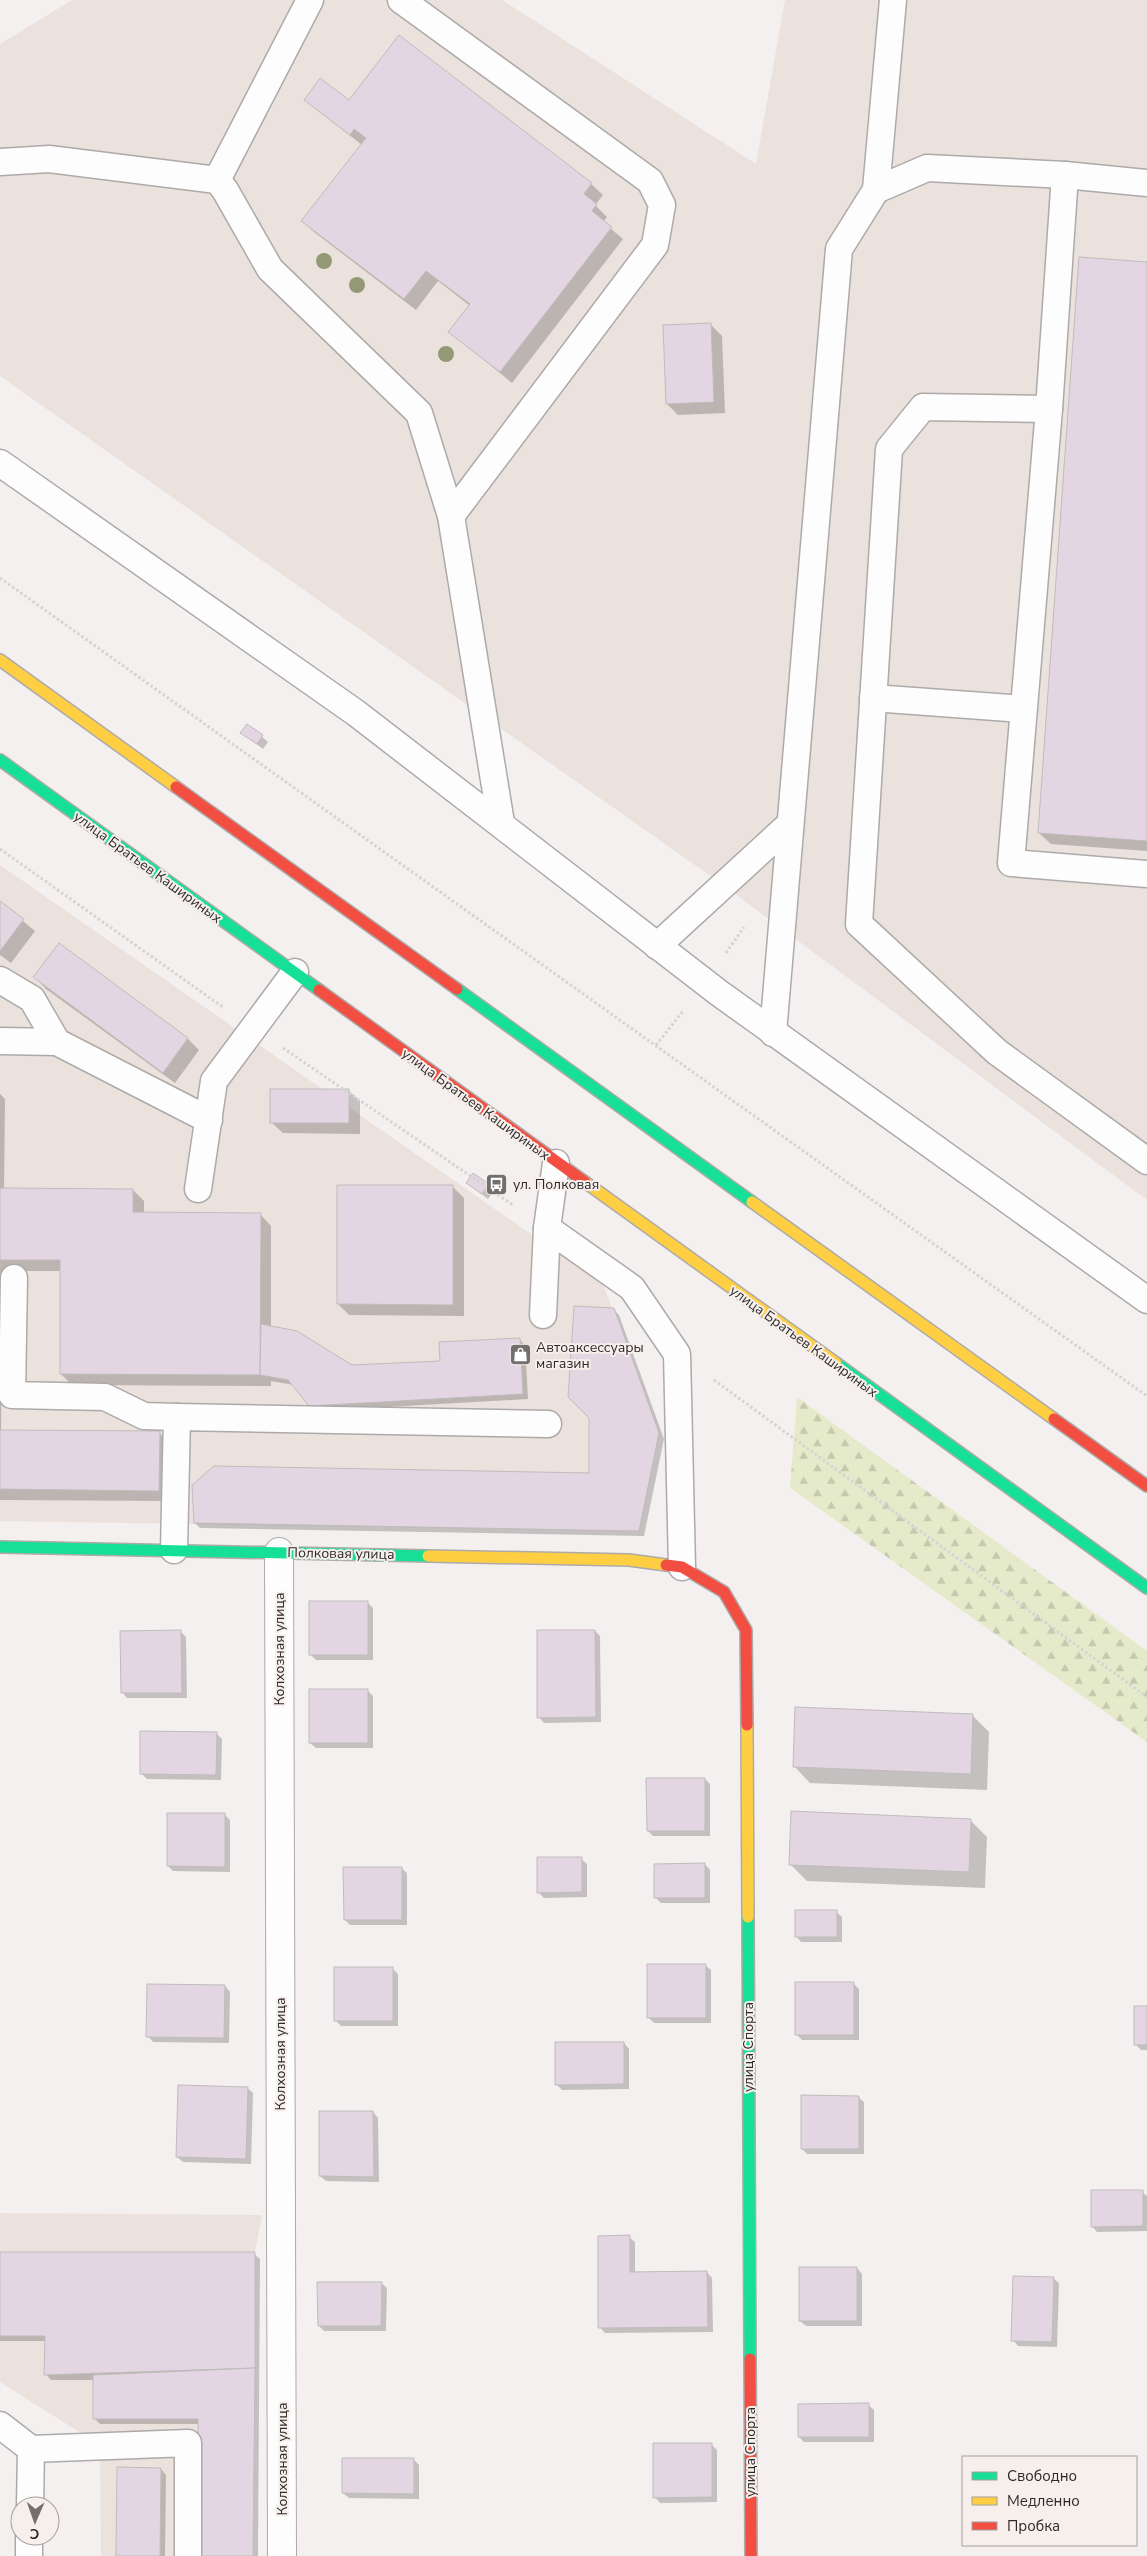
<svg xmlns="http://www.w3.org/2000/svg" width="1147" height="2556" font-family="'Nunito Sans',sans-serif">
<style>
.built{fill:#ebe1dd}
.forest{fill:url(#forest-firs)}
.shadow{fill:#0003}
.building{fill:#e3d6e2;stroke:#bfbcbc}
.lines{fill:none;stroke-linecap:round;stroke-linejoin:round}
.lane-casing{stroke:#adaaa9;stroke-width:29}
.street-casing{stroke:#adaaa9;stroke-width:30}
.fast-casing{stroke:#adaaa9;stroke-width:14}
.slow-casing{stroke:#adaaa9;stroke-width:14}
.jam-casing{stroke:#adaaa9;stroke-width:14}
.path{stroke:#d5d3d3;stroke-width:3;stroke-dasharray:2.5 2.5;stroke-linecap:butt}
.lane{stroke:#fdfdfd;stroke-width:26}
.street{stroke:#fdfdfd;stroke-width:28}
.fast{stroke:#16e098;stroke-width:11}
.slow{stroke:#ffcf43;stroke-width:11}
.jam{stroke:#f24e42;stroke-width:11}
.tree{fill:#949975}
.labels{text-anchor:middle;stroke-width:4;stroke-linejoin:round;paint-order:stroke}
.street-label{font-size:14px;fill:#2c2a29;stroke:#f7efec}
.poi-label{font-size:14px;fill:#2c2a29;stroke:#f7efec;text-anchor:start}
</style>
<defs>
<pattern id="forest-firs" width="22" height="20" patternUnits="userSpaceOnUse" patternTransform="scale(1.25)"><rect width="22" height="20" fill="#e5ebca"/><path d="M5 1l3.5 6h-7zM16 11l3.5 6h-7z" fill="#c5caae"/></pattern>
</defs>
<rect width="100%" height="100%" fill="#f4f0ef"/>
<g class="built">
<path d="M 72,0 L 502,0 L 756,164 L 785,0 L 1147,0 L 1147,1200 L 719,882 L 0,376 L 0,44 Z"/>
<path d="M 0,865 L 603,1284 L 659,1433 L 639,1531 L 0,1521 Z"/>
<path d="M 0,2213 L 262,2215 L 255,2252 L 253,2556 L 101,2556 L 100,2445 L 0,2382 Z"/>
</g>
<path class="forest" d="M 797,1397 L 1147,1651 L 1147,1742 L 790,1488 Z"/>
<g class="shadow">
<path d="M 399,37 L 591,184 L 603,195 L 595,205 L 607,217 L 603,222 L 623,239 L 512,383 L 450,332 L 470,306 L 438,281 L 416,310 L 314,232 L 303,221 L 362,145 L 305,100 L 349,102 Z"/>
<path d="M 1147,263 L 1147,851 L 1051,844 L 1039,833 Z"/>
<path d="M 711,325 L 722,336 L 725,413 L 678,415 L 667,404 Z"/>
<path d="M 248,725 L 268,742 L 263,749 L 242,733 Z"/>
<path d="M 0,902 L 35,931 L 11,963 L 0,955 Z"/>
<path d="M 59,945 L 188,1039 L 199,1050 L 175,1083 L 46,989 L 35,977 Z"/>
<path d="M 348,1090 L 360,1101 L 360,1134 L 283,1133 L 271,1122 Z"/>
<path d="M 0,1094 L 5,1099 L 4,1190 L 133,1190 L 144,1201 L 144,1214 L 260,1214 L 271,1226 L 271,1328 L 352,1366 L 441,1362 L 519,1339 L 525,1345 L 528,1399 L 316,1411 L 294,1385 L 271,1381 L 271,1386 L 72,1385 L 61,1374 L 62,1271 L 3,1271 L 1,1431 L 159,1433 L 171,1444 L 170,1501 L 0,1500 Z"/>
<path d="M 473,1175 L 494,1191 L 488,1199 L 467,1183 Z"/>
<path d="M 453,1187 L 464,1198 L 464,1316 L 349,1315 L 338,1304 Z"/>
<path d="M 613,1309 L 619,1315 L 664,1439 L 644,1536 L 200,1528 L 195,1523 L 590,1475 Z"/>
<path d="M 367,1602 L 373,1608 L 373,1660 L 316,1660 L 310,1654 Z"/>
<path d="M 595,1631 L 600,1636 L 601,1722 L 544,1723 L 539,1717 Z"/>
<path d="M 181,1632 L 186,1637 L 187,1698 L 127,1698 L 122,1692 Z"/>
<path d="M 367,1690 L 373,1696 L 373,1748 L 316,1748 L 310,1743 Z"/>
<path d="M 973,1716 L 989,1732 L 987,1790 L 810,1783 L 794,1766 Z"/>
<path d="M 216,1733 L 222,1739 L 221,1780 L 147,1779 L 141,1773 Z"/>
<path d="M 705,1779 L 710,1784 L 710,1836 L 653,1836 L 648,1831 Z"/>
<path d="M 224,1814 L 230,1820 L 230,1872 L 173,1871 L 168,1866 Z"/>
<path d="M 970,1820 L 987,1837 L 985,1888 L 807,1881 L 790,1864 Z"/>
<path d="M 581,1859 L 587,1864 L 587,1897 L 544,1898 L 538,1892 Z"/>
<path d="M 705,1864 L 710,1870 L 710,1903 L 661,1903 L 656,1898 Z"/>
<path d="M 401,1868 L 407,1873 L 407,1925 L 350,1925 L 345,1920 Z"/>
<path d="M 836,1912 L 842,1917 L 842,1942 L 801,1942 L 796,1936 Z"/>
<path d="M 705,1965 L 711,1970 L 711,2023 L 654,2023 L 648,2017 Z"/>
<path d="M 392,1968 L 398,1974 L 398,2026 L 341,2026 L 335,2020 Z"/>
<path d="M 853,1983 L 859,1989 L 859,2040 L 802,2040 L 797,2035 Z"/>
<path d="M 225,1986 L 230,1992 L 229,2043 L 153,2042 L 148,2036 Z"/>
<path d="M 1147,2007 L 1147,2050 L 1141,2050 L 1136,2045 Z"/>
<path d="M 624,2043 L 629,2049 L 629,2089 L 562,2090 L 556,2084 Z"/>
<path d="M 247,2088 L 253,2093 L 251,2164 L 183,2162 L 177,2157 Z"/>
<path d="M 858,2097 L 864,2102 L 864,2154 L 807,2154 L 802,2149 Z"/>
<path d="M 373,2112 L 378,2118 L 379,2182 L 326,2181 L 320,2176 Z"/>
<path d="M 1142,2192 L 1147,2196 L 1147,2231 L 1097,2232 L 1092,2226 Z"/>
<path d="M 629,2237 L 635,2242 L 635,2273 L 707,2272 L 712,2278 L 713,2332 L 605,2333 L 600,2327 Z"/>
<path d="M 0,2254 L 254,2254 L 260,2259 L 258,2556 L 200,2556 L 199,2424 L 100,2424 L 94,2418 L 95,2380 L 51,2380 L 46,2374 L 46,2341 L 0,2341 Z"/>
<path d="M 857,2268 L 862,2274 L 862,2326 L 806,2326 L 800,2321 Z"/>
<path d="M 1053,2278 L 1059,2283 L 1057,2347 L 1018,2346 L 1013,2340 Z"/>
<path d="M 381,2283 L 387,2288 L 386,2331 L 324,2331 L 319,2326 Z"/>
<path d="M 868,2405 L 874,2410 L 874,2442 L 804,2442 L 799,2437 Z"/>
<path d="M 711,2444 L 717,2450 L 717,2502 L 660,2503 L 655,2497 Z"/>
<path d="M 413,2459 L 419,2465 L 419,2499 L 349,2498 L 343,2493 Z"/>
<path d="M 161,2469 L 166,2475 L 165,2556 L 117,2556 Z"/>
</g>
<g class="building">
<path d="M 399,35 L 592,183 L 584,194 L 597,204 L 592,211 L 612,227 L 500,372 L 448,332 L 470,304 L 426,271 L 404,299 L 301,221 L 366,138 L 354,129 L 350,135 L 304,100 L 320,78 L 349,100 Z"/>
<path d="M 1079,257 L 1147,262 L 1147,841 L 1038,833 Z"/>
<path d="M 711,323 L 714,402 L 666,404 L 663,325 Z"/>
<path d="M 247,724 L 263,735 L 257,744 L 240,733 Z"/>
<path d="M 0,901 L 24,919 L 0,951 Z"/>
<path d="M 59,943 L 188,1038 L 163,1073 L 33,977 Z"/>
<rect x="270" y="1089" width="79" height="34"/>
<path d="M 473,1173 L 489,1184 L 482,1194 L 466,1183 Z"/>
<path d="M 337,1185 L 453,1185 L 453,1305 L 337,1304 Z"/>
<path d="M 0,1188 L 133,1189 L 133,1212 L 261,1213 L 260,1375 L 60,1374 L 60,1260 L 0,1260 Z"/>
<path d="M 574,1306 L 614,1308 L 659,1433 L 639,1531 L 194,1523 L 192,1485 L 214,1466 L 589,1473 L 589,1418 L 568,1397 Z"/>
<path d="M 261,1324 L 297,1331 L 352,1365 L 440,1361 L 439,1342 L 520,1338 L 523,1394 L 309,1406 L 288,1380 L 260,1375 Z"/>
<path d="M 0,1430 L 160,1431 L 159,1491 L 0,1489 Z"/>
<rect x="309" y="1601" width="59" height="54"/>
<path d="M 181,1630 L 182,1693 L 121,1693 L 120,1631 Z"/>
<path d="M 537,1630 L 595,1630 L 596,1717 L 537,1718 Z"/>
<rect x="309" y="1689" width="59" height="54"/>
<path d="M 795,1707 L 973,1714 L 971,1774 L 793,1767 Z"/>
<path d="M 140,1731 L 217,1732 L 216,1775 L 140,1774 Z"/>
<path d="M 646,1778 L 705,1778 L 705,1831 L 647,1831 Z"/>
<path d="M 791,1811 L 971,1819 L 969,1872 L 789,1865 Z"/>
<path d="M 167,1813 L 225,1813 L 225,1867 L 167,1866 Z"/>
<path d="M 537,1857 L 582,1857 L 582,1892 L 537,1893 Z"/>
<path d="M 705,1863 L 705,1898 L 654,1898 L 654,1864 Z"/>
<path d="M 343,1867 L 402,1867 L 402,1920 L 344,1920 Z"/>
<rect x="795" y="1910" width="42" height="27"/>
<rect x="647" y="1964" width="59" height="54"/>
<rect x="334" y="1967" width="59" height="54"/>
<rect x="795" y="1982" width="59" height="53"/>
<path d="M 147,1984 L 225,1985 L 224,2038 L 146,2037 Z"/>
<rect x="1134" y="2006" width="13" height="39"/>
<path d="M 555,2042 L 624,2042 L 624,2084 L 555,2085 Z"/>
<path d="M 178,2085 L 248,2087 L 246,2159 L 176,2157 Z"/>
<path d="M 801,2095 L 859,2096 L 859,2149 L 801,2149 Z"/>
<path d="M 319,2111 L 373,2111 L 374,2177 L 319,2176 Z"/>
<path d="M 1091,2190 L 1143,2190 L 1143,2226 L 1091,2227 Z"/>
<path d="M 630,2235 L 630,2272 L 707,2271 L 708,2327 L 598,2328 L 598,2236 Z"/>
<path d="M 0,2252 L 255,2252 L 255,2368 L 44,2375 L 45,2336 L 0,2336 Z"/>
<rect x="799" y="2267" width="58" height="54"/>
<path d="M 1013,2276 L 1054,2277 L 1052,2342 L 1011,2341 Z"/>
<path d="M 317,2282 L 382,2282 L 381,2326 L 318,2326 Z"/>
<path d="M 255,2368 L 253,2556 L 199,2556 L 198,2419 L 93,2419 L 93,2375 Z"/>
<path d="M 869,2403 L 869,2437 L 798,2437 L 798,2404 Z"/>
<path d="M 653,2443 L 712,2443 L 712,2497 L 653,2498 Z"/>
<path d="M 342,2458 L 414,2458 L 414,2494 L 342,2493 Z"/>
<path d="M 117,2467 L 161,2468 L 160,2556 L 116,2556 Z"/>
</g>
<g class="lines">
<defs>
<g id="lane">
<path d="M 401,0 L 650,181 L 662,205 L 655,245 L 451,516"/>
<path d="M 0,162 L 49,159 L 217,180 L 225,190 L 270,269 L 419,413 L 451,516 L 501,823"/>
<path d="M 1065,175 L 1049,409 L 1011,863 L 1147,874"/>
<path d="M 217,180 L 310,0"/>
<path d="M 876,190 L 893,0"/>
<path d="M 1049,409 L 923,407 L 889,449 L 859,924 L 997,1052 L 1147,1161"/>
<path d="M 0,463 L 356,713 L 719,993 L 1147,1300"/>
<path d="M 873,698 L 1023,709"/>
<path d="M 657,946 L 790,824"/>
<path d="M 0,980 L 32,999 L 57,1042 L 209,1120"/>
<path d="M 773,1033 L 839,249 L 876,190 L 927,168 L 1065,175 L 1147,183"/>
<path d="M 0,1041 L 57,1042"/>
<path d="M 198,1189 L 214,1081 L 295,972"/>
<path d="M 547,1228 L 632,1288 L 677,1354 L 682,1567"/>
<path d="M 14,1278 L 12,1395 L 105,1397 L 144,1416 L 177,1417"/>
<path d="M 543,1315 L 547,1228 L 556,1163"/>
<path d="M 174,1550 L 177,1417 L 548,1424"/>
<path d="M 0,2425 L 31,2449 L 30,2506"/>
<path d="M 31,2449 L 188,2443 L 188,2556"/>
<path d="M 29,2556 L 29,2536"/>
</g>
<path id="street" d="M 279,1552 L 282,2556"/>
<g id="fast">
<path d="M 0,760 L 319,990"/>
<path d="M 457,989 L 752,1202"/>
<path d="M 836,1363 L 1147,1588"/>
<path d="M 0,1547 L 428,1556"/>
<path d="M 748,1917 L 750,2359"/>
</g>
<g id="slow">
<path d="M 0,660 L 176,787"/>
<path d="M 585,1182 L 836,1363"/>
<path d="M 752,1202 L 1054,1419"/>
<path d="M 428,1556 L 629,1560 L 666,1565"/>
<path d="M 747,1725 L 748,1917"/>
</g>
<g id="jam">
<path d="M 176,787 L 457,989"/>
<path d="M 319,990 L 585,1182"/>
<path d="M 1054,1419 L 1147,1486"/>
<path d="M 666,1565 L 682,1567 L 724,1592 L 746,1630 L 747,1725"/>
<path d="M 750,2359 L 751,2556"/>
</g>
</defs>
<use href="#lane" class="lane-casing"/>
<use href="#street" class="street-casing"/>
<use href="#fast" class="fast-casing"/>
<use href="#slow" class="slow-casing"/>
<use href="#jam" class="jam-casing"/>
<g class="path">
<path d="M 0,578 L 1147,1396"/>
<path d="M 0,849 L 224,1008"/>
<path d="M 726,953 L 744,927"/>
<path d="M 656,1045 L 684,1010"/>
<path d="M 283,1048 L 513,1205"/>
<path d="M 714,1380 L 1147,1697"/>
</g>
<use href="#lane" class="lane"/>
<use href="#street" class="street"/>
<use href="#fast" class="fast"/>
<use href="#slow" class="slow"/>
<use href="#jam" class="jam"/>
</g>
<g class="tree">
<circle cx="324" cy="261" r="8"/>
<circle cx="357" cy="285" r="8"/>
<circle cx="446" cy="354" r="8"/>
</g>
<defs>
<symbol id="bus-square" viewBox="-11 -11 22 22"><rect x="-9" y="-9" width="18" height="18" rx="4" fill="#726f6e" stroke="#f7efec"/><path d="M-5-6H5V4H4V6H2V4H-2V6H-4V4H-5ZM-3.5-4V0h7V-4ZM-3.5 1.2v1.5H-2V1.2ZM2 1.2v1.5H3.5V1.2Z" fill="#fff"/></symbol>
<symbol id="shop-square" viewBox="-11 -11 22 22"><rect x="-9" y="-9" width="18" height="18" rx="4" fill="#726f6e" stroke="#f7efec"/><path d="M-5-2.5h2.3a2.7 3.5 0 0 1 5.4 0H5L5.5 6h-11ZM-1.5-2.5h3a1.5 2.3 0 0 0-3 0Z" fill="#fff"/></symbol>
</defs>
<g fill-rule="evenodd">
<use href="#bus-square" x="484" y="1172" width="25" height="25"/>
<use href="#shop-square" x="508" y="1342" width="25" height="25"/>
</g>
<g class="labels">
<g class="street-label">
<text transform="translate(148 867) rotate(36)" y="5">улица Братьев Кашириных</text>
<text transform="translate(476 1104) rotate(36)" y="5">улица Братьев Кашириных</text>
<text transform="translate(804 1341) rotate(36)" y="5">улица Братьев Кашириных</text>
<text transform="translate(341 1553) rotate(1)" y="5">Полковая улица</text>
<text transform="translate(279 1649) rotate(-90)" y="5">Колхозная улица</text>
<text transform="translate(748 2047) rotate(-90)" y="5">улица Спорта</text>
<text transform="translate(280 2054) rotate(-90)" y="5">Колхозная улица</text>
<text transform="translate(750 2452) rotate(-90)" y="5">улица Спорта</text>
<text transform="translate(282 2459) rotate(-90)" y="5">Колхозная улица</text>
</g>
<g class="poi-label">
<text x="513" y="1189">ул. Полковая</text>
<text x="536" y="1352">Автоаксессуары<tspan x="536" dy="16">магазин</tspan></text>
</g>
</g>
<rect x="962" y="2456" width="175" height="90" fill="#f7efec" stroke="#a6a09e"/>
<rect x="972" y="2472" width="25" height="8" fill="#16e098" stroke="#a6a09e"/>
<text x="1007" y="2481" font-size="15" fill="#2c2a29">Свободно</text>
<rect x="972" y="2497" width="25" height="8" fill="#ffcf43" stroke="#a6a09e"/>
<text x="1007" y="2506" font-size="15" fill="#2c2a29">Медленно</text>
<rect x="972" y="2522" width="25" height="8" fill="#f24e42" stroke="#a6a09e"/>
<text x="1007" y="2531" font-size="15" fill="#2c2a29">Пробка</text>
<g transform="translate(35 2521) rotate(182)"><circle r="24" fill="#f7efec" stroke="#a6a09e"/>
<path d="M0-4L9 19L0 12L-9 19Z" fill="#726f6e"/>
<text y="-8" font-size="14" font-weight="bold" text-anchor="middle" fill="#2c2a29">С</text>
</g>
</svg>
